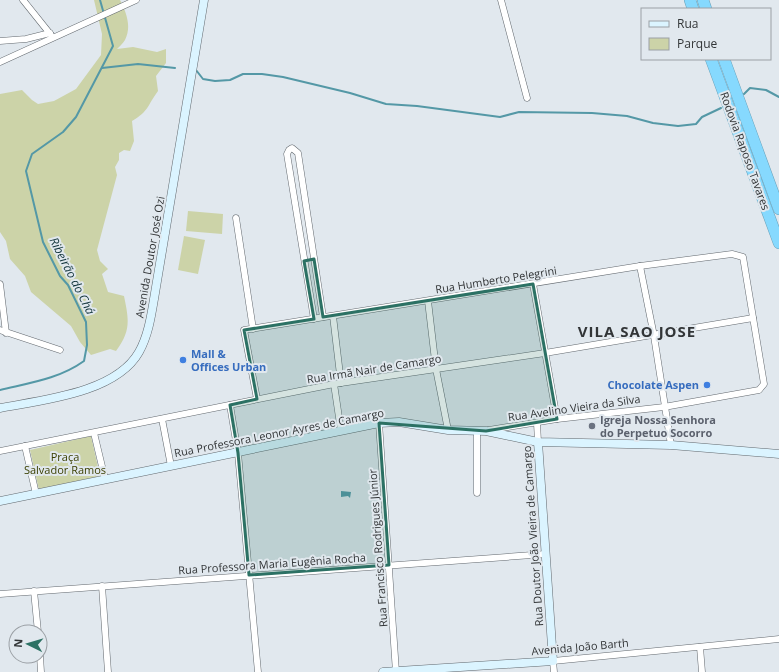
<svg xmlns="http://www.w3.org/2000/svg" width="779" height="672" font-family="'Open Sans',sans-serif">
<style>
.green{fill:#ccd3a8}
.water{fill:#5498a6}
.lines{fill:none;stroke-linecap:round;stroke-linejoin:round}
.stream{stroke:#5498a6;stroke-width:2}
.street-casing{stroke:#62686e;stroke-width:7}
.secondary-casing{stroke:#62686e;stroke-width:9}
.highway-casing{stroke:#69a0b8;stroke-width:12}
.street{stroke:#fff;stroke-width:6}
.secondary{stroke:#dbf4ff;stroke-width:8}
.highway{stroke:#86d9fe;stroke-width:11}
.marked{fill:#2c7164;fill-opacity:0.2;stroke:#2c7164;stroke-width:3;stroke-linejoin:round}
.shop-dot{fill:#3f7fe0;stroke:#e1e8ee;stroke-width:1.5}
.worship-dot{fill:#6b7280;stroke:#e1e8ee;stroke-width:1.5}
.labels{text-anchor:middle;stroke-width:4;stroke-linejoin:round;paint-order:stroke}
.street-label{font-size:11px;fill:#323537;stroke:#e1e8ee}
.shop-label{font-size:11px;font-weight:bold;fill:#366cbe;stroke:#e1e8ee;text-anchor:start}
.worship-label{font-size:11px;font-weight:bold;fill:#5b616d;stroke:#e1e8ee;text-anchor:start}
.park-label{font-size:11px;fill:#3a3f00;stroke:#e1e8ee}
.water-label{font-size:12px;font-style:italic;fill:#14363d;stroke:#e1e8ee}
.district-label{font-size:15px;font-weight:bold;letter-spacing:1px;fill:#323537;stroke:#e1e8ee}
</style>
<rect width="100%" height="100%" fill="#e1e8ee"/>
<g class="green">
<path d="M 94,0 L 120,0 C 126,12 132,26 125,40 C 123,43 119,47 117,49 L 133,47 L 157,52 L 166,49 L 166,63 L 156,76 L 158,91 C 147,106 149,111 132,121 L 134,141 L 130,151 L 124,150 L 119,153 L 119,160 L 115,167 L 117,175 L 97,250 L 100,261 L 108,269 L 102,274 L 108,292 L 124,296 C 129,320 131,331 116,351 L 110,349 L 91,355 L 80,342 L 71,326 L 31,292 L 25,276 L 10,259 L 6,241 L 0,232 L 0,94 L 22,90 L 32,100 L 38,104 L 54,101 L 76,89 L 101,55 L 102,34 Z"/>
<path d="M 188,211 L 223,214 L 222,234 L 186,231 Z"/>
<path d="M 184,236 L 205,240 L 198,274 L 178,270 Z"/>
<path d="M 91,436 L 100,476 L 39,490 L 30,450 Z"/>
</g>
<path class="water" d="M 341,491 L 351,492 L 350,498 L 348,496 L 341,497 Z"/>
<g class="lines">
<g class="stream">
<path d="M 102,68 L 138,64 L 175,68"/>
<path d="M 196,70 L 203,79 L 215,81 L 230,80 L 243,74 L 262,74 L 283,77 L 350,93 L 386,104 L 417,106 L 500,117 L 519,112 L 592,113 L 627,116 L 653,123 L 678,126 L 696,124 L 702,117 L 721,108"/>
<path d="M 744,94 L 750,88 L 766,90 L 779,97"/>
<path d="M 0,390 C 29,383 59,379 84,361 L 87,345 L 86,322 L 68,285 L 60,276 L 43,242 L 26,171 L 32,154 L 63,132 L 76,117 L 113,46 L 100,0"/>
</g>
<defs>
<g id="street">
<path d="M 23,0 L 51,35"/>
<path d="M 501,0 L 527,98"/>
<path d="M 0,41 L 26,39 L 50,33"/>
<path d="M 0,62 L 136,0"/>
<path d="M 236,218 L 253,329"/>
<path d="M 640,266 L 654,336 L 671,445"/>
<path d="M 0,284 L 6,333"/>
<path d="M 533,284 L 557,419"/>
<path d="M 428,301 L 436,369 L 448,430"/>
<path d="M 333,316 L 341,383"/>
<path d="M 314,319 L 287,154 L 289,150 L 292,148 L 298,153 L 323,317"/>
<path d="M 0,330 L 60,350"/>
<path d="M 334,384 L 341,431"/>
<path d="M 257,399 L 244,330 L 640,266 L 732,254 L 743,257 L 764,384 L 759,390 L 664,407 L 557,419 L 489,430"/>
<path d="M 230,405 L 238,453 L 258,672"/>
<path d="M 162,419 L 171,466"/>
<path d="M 379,423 L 396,672"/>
<path d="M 537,423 L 538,442"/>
<path d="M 94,433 L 105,479"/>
<path d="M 25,446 L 36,494"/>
<path d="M 0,451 L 334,384 L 545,353 L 753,318"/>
<path d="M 477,493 L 477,431"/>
<path d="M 102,586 L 108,672"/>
<path d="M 34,591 L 38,632"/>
<path d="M 0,594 L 546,554"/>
<path d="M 700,647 L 702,672"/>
<path d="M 40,656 L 41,672"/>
<path d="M 554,672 L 553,661 L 779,639"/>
</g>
<g id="secondary">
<path d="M 0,408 C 42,400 116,393 139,352 C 148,336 151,317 154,299 L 204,0"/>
<path d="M 0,501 L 379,423 L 399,422 L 448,430 L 486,431 L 538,442 L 671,445 L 779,454"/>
<path d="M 383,672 L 553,661 L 538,442"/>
</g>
<g id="highway">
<path d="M 690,0 L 693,9"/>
<path d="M 703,0 L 706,9"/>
<path d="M 711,59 L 779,243"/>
<path d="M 724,59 L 779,209"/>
</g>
</defs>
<use href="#street" class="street-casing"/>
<use href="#secondary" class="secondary-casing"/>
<use href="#highway" class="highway-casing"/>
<use href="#street" class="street"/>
<use href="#secondary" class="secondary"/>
<use href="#highway" class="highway"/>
</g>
<path class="marked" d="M 314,259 L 323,317 L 533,284 L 557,419 L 486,431 L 379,423 L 389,565 L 249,575 L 238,453 L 230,405 L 257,399 L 244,330 L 314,319 L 304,261 Z"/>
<g class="shop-dot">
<circle cx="183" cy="360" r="4"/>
<circle cx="707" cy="385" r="4"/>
</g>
<circle class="worship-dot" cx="592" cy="426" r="4"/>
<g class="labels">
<g class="street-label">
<text transform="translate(745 151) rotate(70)" y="4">Rodovia Raposo Tavares</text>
<text transform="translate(150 257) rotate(-80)" y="4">Avenida Doutor José Ozi</text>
<text transform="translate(496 280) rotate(-9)" y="4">Rua Humberto Pelegrini</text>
<text transform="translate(374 369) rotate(-9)" y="4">Rua Irmã Nair de Camargo</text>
<text transform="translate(574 408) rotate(-8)" y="4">Rua Avelino Vieira da Silva</text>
<text transform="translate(279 433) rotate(-11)" y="4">Rua Professora Leonor Ayres de Camargo</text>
<text transform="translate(533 536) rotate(-94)" y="4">Rua Doutor João Vieira de Camargo</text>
<text transform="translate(378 548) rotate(-94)" y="4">Rua Francisco Rodrigues Júnior</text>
<text transform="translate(272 564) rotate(-4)" y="4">Rua Professora Maria Eugênia Rocha</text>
<text transform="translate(580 647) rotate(-5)" y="4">Avenida João Barth</text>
</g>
<g class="shop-label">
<text x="191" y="358">Mall &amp;<tspan x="191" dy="13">Offices Urban</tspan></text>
<text x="699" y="389" text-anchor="end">Chocolate Aspen</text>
</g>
<g class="worship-label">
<text x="600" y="424">Igreja Nossa Senhora<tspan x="600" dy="13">do Perpetuo Socorro</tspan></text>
</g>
<g class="park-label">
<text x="65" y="461">Praça<tspan x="65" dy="13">Salvador Ramos</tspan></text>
</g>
<g class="water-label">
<text transform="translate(72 276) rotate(63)" y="4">Ribeirão do Chá</text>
</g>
<g class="district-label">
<text x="637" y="337">VILA SAO JOSE</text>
</g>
</g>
<rect x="641" y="8" width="130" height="52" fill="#e1e8ee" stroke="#9ba0a5"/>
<rect x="649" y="21" width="20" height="6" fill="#dbf4ff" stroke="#9ba0a5"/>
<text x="677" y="28" font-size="12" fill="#323537">Rua</text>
<rect x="649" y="38" width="20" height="12" fill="#ccd3a8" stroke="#9ba0a5"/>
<text x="677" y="48" font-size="12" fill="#323537">Parque</text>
<g transform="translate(28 644) rotate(275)"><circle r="19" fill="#e1e8ee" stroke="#9ba0a5"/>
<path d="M0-3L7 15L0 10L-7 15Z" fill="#2c7164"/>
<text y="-6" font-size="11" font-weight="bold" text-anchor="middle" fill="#323537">N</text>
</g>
</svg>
